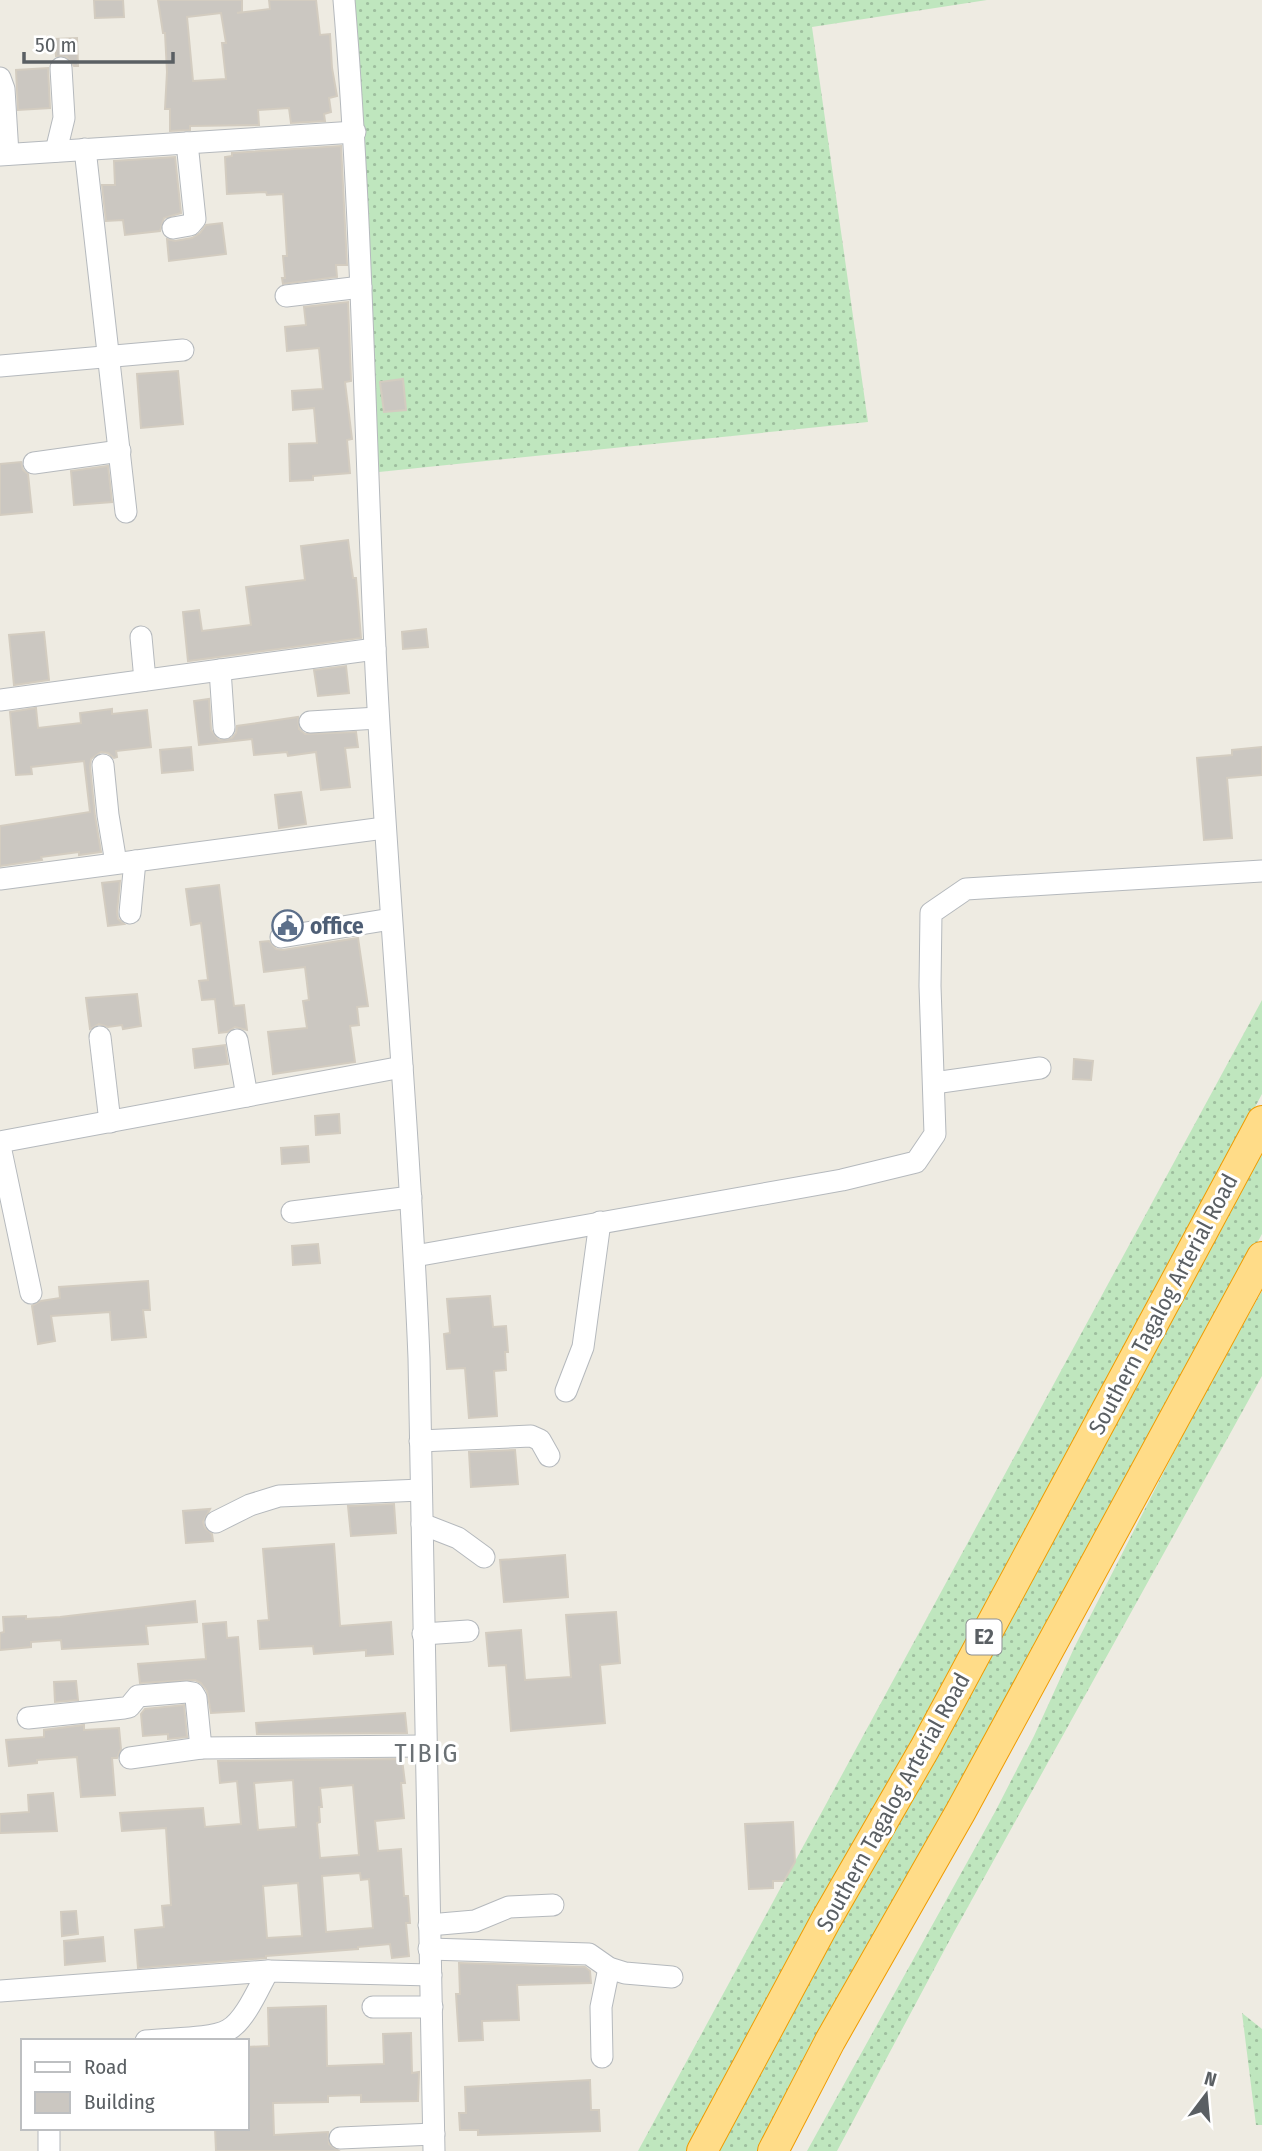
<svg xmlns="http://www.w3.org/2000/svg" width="1262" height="2151" font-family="'Fira Sans Condensed',sans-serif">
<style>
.grass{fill:url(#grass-dots)}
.building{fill:#cbc7c1;stroke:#d3ccc0;stroke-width:2;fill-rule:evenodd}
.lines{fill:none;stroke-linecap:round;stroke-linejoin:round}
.minor-casing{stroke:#b5b9bd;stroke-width:23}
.highway-casing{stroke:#f09b00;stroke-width:32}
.minor{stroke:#fff;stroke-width:21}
.highway{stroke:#ffdc88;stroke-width:30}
.labels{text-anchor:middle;stroke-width:6;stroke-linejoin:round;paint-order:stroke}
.shield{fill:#fff;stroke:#8c8f92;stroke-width:2}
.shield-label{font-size:21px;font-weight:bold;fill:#5a5f63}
.service-label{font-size:23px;font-weight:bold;fill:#4e5e75;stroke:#fff;text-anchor:start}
.street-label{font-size:23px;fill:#5a5f63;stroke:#fff}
.quarter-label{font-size:26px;letter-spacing:2px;fill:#6b7175;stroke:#fff}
</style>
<defs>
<pattern id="grass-dots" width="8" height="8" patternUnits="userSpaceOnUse" patternTransform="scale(1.75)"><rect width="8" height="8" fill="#bfe6be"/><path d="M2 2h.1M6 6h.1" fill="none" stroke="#9ebe9e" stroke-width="1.8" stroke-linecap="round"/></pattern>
</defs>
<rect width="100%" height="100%" fill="#eeebe2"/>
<g class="grass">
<path d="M 349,0 L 987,0 L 812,27 L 868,422 L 379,472 Z"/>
<path d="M 1262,1000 L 1262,1094 L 1008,1569 L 687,2151 L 638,2151 Z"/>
<path d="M 1262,1152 L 1262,1234 L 763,2151 L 716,2151 L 1101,1451 Z"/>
<path d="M 1262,1291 L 1262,1376 L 954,1932 L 837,2151 L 807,2151 L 995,1812 L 1034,1736 L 1075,1646 L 1197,1407 Z"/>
<path d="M 1242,2013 L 1262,2029 L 1262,2125 L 1256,2125 Z"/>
</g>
<g class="building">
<path d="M 94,0 L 123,0 L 124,17 L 95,18 Z"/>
<path d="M 158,0 L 242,0 L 242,12 L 237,13 L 270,9 L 269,0 L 316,0 L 320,35 L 330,34 L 332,68 L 337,96 L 329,98 L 331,112 L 324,114 L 325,121 L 291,123 L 289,108 L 258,110 L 259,125 L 190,126 L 190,130 L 170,131 L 170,109 L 165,109 L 167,72 L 165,33 L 163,33 ZM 221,13 L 226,43 L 222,43 L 226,79 L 193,81 L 187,17 Z"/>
<path d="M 77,38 L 78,66 L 74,66 L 67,57 L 56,56 L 55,39 Z"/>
<path d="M 48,68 L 50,108 L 18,110 L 16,70 Z"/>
<path d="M 341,146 L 347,265 L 336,265 L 337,277 L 283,284 L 282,278 L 285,278 L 283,256 L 287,256 L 283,194 L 267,195 L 266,192 L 227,194 L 225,157 L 232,156 L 232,153 Z"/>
<path d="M 175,157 L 181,213 L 164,218 L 160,231 L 125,235 L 123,220 L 106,221 L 102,185 L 115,185 L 114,161 Z"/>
<path d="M 222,223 L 226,254 L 169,261 L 167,239 L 175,241 L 192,238 L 200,233 L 206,225 Z"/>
<path d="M 348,302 L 351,381 L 345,382 L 352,439 L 347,440 L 350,473 L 313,476 L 313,480 L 290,481 L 289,444 L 317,443 L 314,408 L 293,410 L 292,391 L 323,389 L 319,348 L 287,351 L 285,327 L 306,325 L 304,307 Z"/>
<path d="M 178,371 L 183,424 L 141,428 L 137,374 Z"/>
<path d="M 403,379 L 406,410 L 384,412 L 380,382 Z"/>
<path d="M 21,462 L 23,470 L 28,474 L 32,512 L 0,515 L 0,464 Z"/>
<path d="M 108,466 L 112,502 L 74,505 L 71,471 Z"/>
<path d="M 348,540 L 353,578 L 356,578 L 361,638 L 188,661 L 183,612 L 199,610 L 202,631 L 251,625 L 246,587 L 305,580 L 301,546 Z"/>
<path d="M 426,629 L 428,647 L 403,649 L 402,632 Z"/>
<path d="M 44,632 L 49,680 L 14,685 L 9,635 Z"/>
<path d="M 346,666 L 349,693 L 318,696 L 314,670 Z"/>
<path d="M 209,699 L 211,730 L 219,740 L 232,738 L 236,733 L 237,726 L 298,717 L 299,729 L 305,734 L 356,732 L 358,747 L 345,748 L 350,787 L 321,790 L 316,752 L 288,756 L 287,752 L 254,755 L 252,739 L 199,745 L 194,701 Z"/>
<path d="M 36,708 L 38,728 L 81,723 L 80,713 L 112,709 L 112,714 L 147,710 L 151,747 L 116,751 L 117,757 L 114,758 L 108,753 L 101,752 L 91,759 L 90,766 L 95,816 L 101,852 L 79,855 L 79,852 L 41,857 L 42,860 L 0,866 L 0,826 L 90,812 L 84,761 L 31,767 L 32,774 L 16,775 L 10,712 Z"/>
<path d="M 191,747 L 193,770 L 162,773 L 160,750 Z"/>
<path d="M 1262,747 L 1262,775 L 1227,778 L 1232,838 L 1204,840 L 1197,758 L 1232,755 L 1232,750 Z"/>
<path d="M 301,792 L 306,824 L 279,828 L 275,795 Z"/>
<path d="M 120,881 L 117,912 L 118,919 L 124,924 L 108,926 L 102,883 Z"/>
<path d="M 219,885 L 234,1006 L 244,1005 L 247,1030 L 235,1027 L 227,1032 L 219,1033 L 215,999 L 202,1000 L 199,981 L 208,980 L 201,923 L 191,925 L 186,889 Z"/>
<path d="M 358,938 L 368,1006 L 357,1007 L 359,1025 L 350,1026 L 355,1062 L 273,1074 L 268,1032 L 307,1028 L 303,1001 L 309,1000 L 305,967 L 264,972 L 260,942 L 269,941 L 276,949 L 283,950 Z"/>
<path d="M 137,994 L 141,1026 L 123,1029 L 122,1025 L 108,1027 L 99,1024 L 90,1029 L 86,998 Z"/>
<path d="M 225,1045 L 228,1064 L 195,1068 L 193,1049 Z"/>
<path d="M 1074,1059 L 1093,1061 L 1091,1080 L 1073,1079 Z"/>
<path d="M 339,1114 L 340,1133 L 316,1135 L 315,1116 Z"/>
<path d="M 308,1146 L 309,1162 L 282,1164 L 281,1148 Z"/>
<path d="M 318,1244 L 320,1263 L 293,1265 L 292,1246 Z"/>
<path d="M 148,1281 L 150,1310 L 143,1310 L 146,1337 L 112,1340 L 110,1312 L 51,1316 L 55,1341 L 38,1344 L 32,1306 L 41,1301 L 60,1298 L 59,1287 Z"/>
<path d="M 490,1296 L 493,1327 L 506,1326 L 508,1352 L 505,1352 L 506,1370 L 494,1371 L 497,1416 L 469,1418 L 465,1368 L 447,1369 L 444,1334 L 450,1333 L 447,1299 Z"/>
<path d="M 515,1450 L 518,1484 L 471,1487 L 469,1452 Z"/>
<path d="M 394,1504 L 396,1533 L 351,1536 L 348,1506 Z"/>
<path d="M 210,1509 L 203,1522 L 205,1528 L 212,1534 L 213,1541 L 186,1543 L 183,1511 Z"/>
<path d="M 334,1544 L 340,1626 L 391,1622 L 393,1654 L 366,1656 L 366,1650 L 314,1654 L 313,1646 L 260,1649 L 258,1621 L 269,1620 L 263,1549 Z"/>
<path d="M 565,1555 L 568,1597 L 504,1602 L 500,1560 Z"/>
<path d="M 195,1601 L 197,1622 L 146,1626 L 148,1644 L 62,1649 L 61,1640 L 31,1642 L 31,1647 L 0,1650 L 0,1633 L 4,1632 L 3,1617 L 26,1616 L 26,1619 L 60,1617 Z"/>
<path d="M 616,1612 L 620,1663 L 600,1665 L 605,1723 L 511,1731 L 506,1665 L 489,1666 L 486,1633 L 521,1630 L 525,1680 L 571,1677 L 566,1615 Z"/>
<path d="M 226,1622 L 227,1638 L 238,1637 L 244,1711 L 211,1713 L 207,1691 L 201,1683 L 195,1680 L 140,1683 L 138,1664 L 206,1659 L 203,1624 Z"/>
<path d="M 76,1681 L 78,1700 L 55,1702 L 54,1682 Z"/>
<path d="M 184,1705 L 187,1737 L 168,1739 L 168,1734 L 143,1736 L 141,1714 L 145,1709 Z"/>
<path d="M 405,1713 L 407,1733 L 257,1734 L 256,1723 Z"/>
<path d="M 84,1725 L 84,1730 L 119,1728 L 121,1749 L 117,1758 L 112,1758 L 115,1795 L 81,1797 L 77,1757 L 37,1760 L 37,1763 L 9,1766 L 6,1740 L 44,1737 L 44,1730 Z"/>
<path d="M 402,1759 L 405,1783 L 401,1783 L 404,1818 L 375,1821 L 378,1851 L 401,1849 L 404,1896 L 408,1896 L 410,1923 L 406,1923 L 409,1956 L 392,1958 L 390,1944 L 358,1947 L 358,1949 L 266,1956 L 266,1958 L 138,1968 L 135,1930 L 164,1927 L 162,1906 L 171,1905 L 166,1828 L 122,1831 L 120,1813 L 203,1808 L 205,1827 L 241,1824 L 237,1781 L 220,1783 L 218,1761 ZM 293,1780 L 296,1827 L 258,1830 L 254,1783 ZM 353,1785 L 359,1855 L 320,1858 L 317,1823 L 320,1822 L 319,1807 L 322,1807 L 320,1788 ZM 360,1873 L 361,1880 L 369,1879 L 373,1928 L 326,1932 L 322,1876 ZM 298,1883 L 302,1936 L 267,1938 L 263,1886 Z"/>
<path d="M 53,1793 L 57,1831 L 0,1833 L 0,1814 L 29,1812 L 28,1795 Z"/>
<path d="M 793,1822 L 795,1862 L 784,1881 L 773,1881 L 773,1888 L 749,1889 L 745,1824 Z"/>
<path d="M 76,1911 L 78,1934 L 62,1936 L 61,1912 Z"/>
<path d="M 103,1937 L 105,1961 L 65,1965 L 64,1941 Z"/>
<path d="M 459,1963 L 585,1967 L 590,1971 L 591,1983 L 517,1985 L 519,2020 L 482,2021 L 483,2040 L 459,2041 L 456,1994 L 460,1994 Z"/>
<path d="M 326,2006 L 327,2066 L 384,2064 L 383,2034 L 411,2033 L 412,2073 L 419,2072 L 418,2101 L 361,2102 L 361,2095 L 328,2096 L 328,2102 L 273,2103 L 274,2135 L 328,2132 L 329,2144 L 339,2151 L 216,2151 L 215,2128 L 248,2128 L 247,2047 L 269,2046 L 268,2008 Z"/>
<path d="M 590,2080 L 591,2110 L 599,2110 L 600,2131 L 478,2135 L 478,2130 L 460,2130 L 459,2113 L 466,2113 L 465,2087 Z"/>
</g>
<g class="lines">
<defs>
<g id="minor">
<path d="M 344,0 C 363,229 365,459 377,689 C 389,912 410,1134 419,1358 L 434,2151"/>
<path d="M 0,78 L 4,89 L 8,154"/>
<path d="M 85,149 L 126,512"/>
<path d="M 56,151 L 64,118 L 61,68"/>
<path d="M 0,155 L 355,132"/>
<path d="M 173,228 L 190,225 L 195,219 L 187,143"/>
<path d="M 286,296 L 361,287"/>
<path d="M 0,366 L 183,350"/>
<path d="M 34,463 L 120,451"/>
<path d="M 141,637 L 145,680"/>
<path d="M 220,670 L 224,728"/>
<path d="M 0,700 L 375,649"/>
<path d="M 310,722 L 378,718"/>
<path d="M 103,765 L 108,815 L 116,863"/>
<path d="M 0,879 L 384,828"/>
<path d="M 130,913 L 135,861"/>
<path d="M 281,937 L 391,919"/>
<path d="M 100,1037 L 110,1122"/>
<path d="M 237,1040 L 247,1096"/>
<path d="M 934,1083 L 1040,1068"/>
<path d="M 0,1142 L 402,1067"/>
<path d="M 0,1146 L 31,1293"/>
<path d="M 292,1212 L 411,1197"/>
<path d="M 415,1256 L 842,1180 L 916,1162 L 935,1134 L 930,986 L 931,913 L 966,889 L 1262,871"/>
<path d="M 566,1391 L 583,1347 L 600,1222"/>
<path d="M 420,1441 L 531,1436 L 540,1440 L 549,1456"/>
<path d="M 216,1522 L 250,1505 L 279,1496 L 421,1490"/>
<path d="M 422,1524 L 458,1538 L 484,1557"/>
<path d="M 423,1634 L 468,1631"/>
<path d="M 28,1718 L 124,1708 L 129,1707 L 138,1696 L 187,1692 L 193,1693 L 196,1698 L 201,1748 L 425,1746"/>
<path d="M 130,1758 L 201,1748"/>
<path d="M 429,1925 L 475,1921 L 509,1907 L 553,1905"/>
<path d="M 429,1949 L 589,1954 L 609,1968 L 625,1973 L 672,1977"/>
<path d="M 0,1991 L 268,1971 L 431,1975"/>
<path d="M 373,2007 L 432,2007"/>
<path d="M 146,2041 C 168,2038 210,2040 228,2030 C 245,2021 259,1987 268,1971"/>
<path d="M 602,2057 L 601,2007 L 609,1968"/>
<path d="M 340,2138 L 434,2134"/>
<path d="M 49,2151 L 49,2128"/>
</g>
<g id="highway">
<path d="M 702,2151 L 826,1920 L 925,1748 L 1262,1121"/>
<path d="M 773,2151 L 830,2041 L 961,1811 L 1262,1257"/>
</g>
</defs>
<use href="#minor" class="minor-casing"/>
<use href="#highway" class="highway-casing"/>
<use href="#minor" class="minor"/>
<use href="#highway" class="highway"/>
</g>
<defs>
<symbol id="civic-ring" viewBox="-11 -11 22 22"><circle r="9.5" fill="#fff" stroke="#5c6f8a" stroke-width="1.5"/><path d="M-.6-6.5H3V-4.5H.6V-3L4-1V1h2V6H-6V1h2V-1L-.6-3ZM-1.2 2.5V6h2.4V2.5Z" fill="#5c6f8a"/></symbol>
</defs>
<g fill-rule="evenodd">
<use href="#civic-ring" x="270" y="908" width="35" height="35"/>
</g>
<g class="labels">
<rect class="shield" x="966.5" y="1619.5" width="35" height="35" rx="5"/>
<g class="shield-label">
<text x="984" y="1644">E2</text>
</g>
<g class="service-label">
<text x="310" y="934">office</text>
</g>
<g class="street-label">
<text transform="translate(1163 1304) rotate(-62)" y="8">Southern Tagalog Arterial Road</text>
<text transform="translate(893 1802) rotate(-61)" y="8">Southern Tagalog Arterial Road</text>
</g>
<g class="quarter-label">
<text x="427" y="1762">TIBIG</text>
</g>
</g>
<rect x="21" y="2039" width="228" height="91" fill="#ffffff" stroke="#bdbfc1" stroke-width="2"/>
<rect x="35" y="2062" width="35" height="10" fill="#ffffff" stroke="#bdbfc1" stroke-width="2"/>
<text x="84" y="2074" font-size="21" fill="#5a5f63">Road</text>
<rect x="35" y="2092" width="35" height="21" fill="#cbc7c1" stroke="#bdbfc1" stroke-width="2"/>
<text x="84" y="2109" font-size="21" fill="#5a5f63">Building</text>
<g transform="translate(1206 2095) rotate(16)" stroke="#ffffff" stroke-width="5" paint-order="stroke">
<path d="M0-5L12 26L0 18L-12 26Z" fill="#5a5f63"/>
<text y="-10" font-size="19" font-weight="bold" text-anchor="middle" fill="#5a5f63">N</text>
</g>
<path d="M24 52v10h149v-10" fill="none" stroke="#5a5f63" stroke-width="3.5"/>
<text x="35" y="52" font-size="21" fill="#5a5f63" stroke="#ffffff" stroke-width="5" paint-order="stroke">50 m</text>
</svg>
